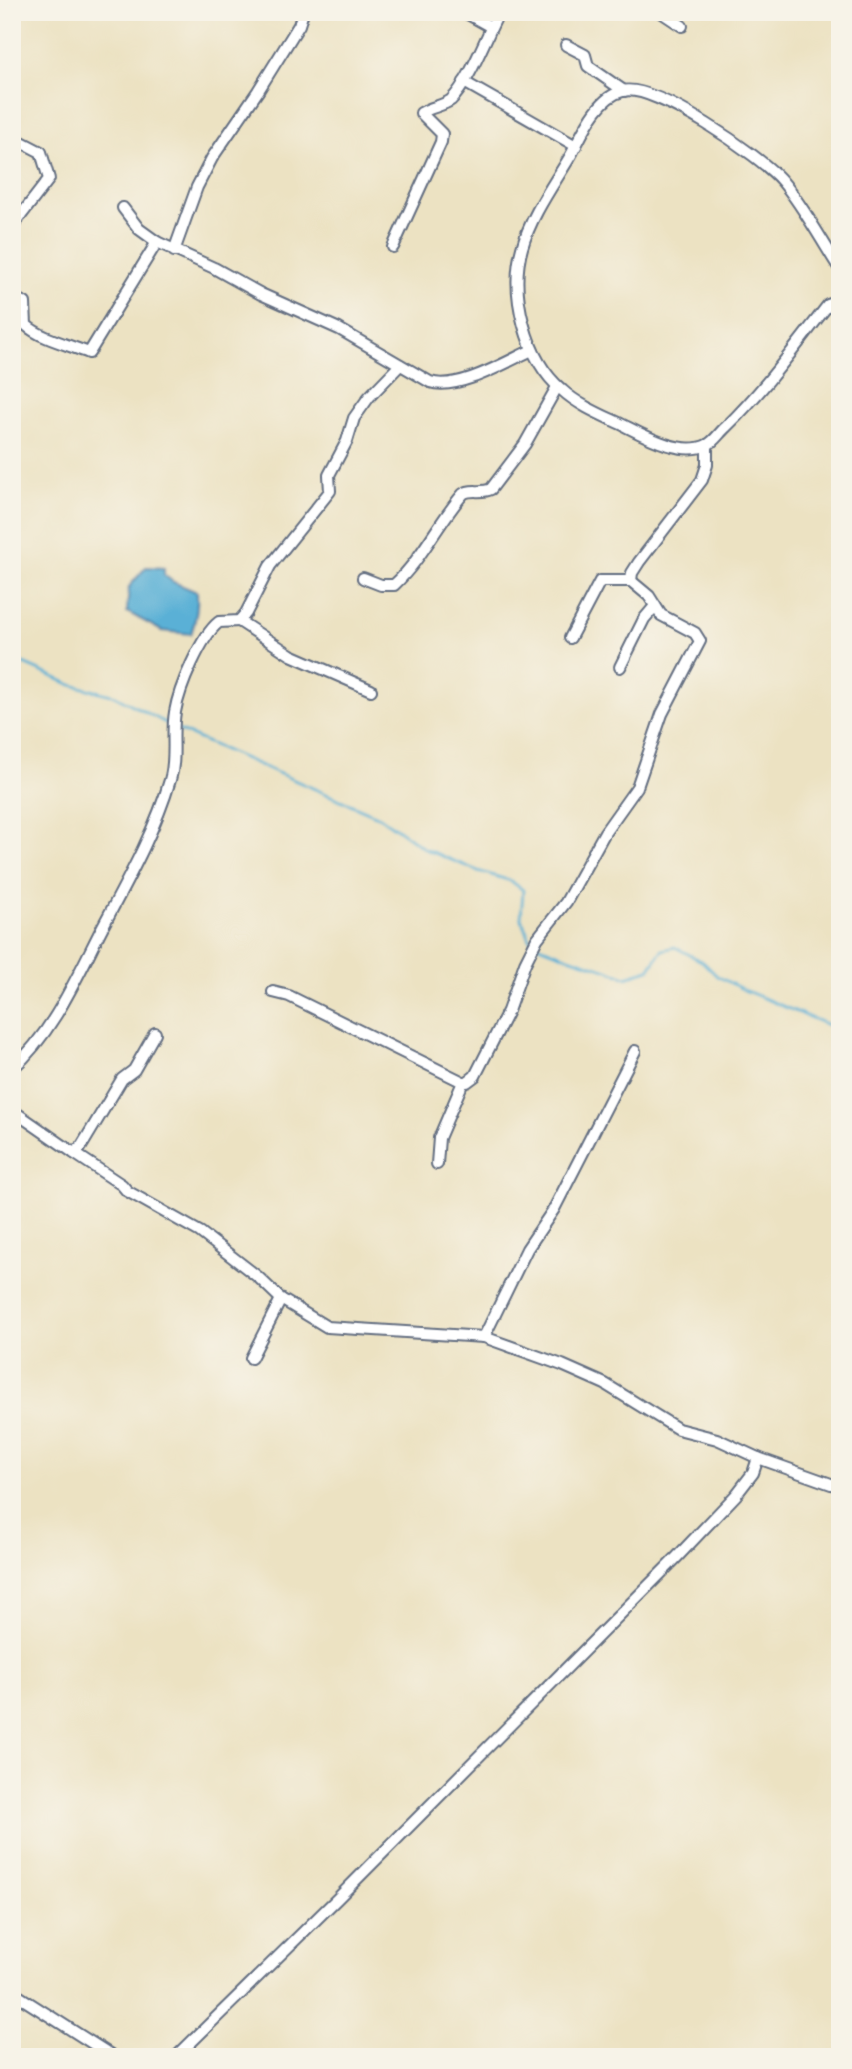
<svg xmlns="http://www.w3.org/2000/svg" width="852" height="2069" font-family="Sriracha,sans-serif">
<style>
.water{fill:#5ab0d6;stroke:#3a709a;stroke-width:2}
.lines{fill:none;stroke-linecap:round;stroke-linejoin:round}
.stream{stroke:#5ab0d6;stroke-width:2.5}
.minor-casing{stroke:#646e81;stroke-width:14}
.minor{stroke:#fff;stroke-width:10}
</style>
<rect width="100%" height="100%" fill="#f7f3e8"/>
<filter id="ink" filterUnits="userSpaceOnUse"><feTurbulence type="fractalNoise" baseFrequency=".0143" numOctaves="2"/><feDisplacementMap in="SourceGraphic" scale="14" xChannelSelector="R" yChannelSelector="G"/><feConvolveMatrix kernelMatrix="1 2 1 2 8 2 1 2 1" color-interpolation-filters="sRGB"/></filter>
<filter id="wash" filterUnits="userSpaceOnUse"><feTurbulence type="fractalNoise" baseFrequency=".00686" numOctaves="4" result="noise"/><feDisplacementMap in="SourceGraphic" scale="28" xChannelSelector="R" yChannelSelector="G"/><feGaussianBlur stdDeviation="1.57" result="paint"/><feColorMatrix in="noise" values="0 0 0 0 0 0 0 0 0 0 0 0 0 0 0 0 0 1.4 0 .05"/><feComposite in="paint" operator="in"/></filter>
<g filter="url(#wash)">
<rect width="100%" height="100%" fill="#ece2c2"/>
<path class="water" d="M 146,567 L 164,568 L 164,575 L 173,582 L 197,592 C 198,606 196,620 191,634 L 162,631 L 127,612 L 129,587 Z"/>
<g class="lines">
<g class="stream">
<path d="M 12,659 L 72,685 L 116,696 L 169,725"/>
<path d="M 178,730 L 380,817 L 425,849 L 478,871 L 511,881 L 523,890 L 521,918 L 531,941"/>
<path d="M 536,944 C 565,958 596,964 626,977 L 649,970 L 662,950 L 675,947 L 703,962 L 717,976 L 744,990 L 840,1030"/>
</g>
</g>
</g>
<g filter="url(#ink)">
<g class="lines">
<defs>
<g id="minor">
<path d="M 464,12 L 491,27"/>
<path d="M 661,12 L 682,26"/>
<path d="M 566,45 L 585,55 L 588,66 L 624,91"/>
<path d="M 464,82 L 576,146"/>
<path d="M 12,137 L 41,152 L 49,179 L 12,227"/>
<path d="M 123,208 L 139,229 L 157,242 L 214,268 L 261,294 L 339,329 L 430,382 C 458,391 506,362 532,350"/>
<path d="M 393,247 L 441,142 L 442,134 L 421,113 C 430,107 443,106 451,100 C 469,83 486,36 499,12"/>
<path d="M 174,251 L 197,187 L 212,158 L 258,91 L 299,25 L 303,12"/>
<path d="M 840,269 C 821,240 804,207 782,181 C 761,156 654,83 623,91 C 597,97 583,133 571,155 C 554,184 531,215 522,248 C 509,293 526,360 562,390 C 578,405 602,415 621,424 C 643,435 681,457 707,445 C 714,442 720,432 726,427 C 764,390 795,347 828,305 L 840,301"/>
<path d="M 12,297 L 25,303 L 26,325 C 40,338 69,345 89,353 L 157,242"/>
<path d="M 363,578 L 381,585 L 394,585 C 422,559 438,523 463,494 C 471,488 481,494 491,489 L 525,444 L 557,387"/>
<path d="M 631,581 L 632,573 L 639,562 L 702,480 L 707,465 L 707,445"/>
<path d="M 239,621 L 291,655 L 371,690"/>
<path d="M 620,667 L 644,619 L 655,606"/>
<path d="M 273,992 L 289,996 L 463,1082 L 467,1082 L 475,1076 L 508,1011 L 525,963 L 537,939 L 566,902 L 605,832 L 637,787 L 662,714 L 700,641 L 695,633 L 661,615 L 649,596 L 631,581 L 600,581 L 570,638"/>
<path d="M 12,1069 C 54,1032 78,974 103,926 C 127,881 156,829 170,780 C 177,758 171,735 175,712 C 179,688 201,636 219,622 L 239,621 L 246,613 L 270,566 L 330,491 L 329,475 L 347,441 L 354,418 L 369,397 L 400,365"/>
<path d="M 12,1110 L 74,1153 L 81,1147 L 122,1079 L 134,1070 L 155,1033"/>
<path d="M 74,1153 L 122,1185 L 127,1191 L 200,1232 L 258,1277 L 281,1299 L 327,1327 L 484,1337 L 562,1365 L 605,1384 L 678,1429 L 717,1439 L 758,1458 L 831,1484 L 840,1485"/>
<path d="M 437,1164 L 439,1138 L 463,1082"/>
<path d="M 484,1337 L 527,1249 L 554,1209 L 635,1051"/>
<path d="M 251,1358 L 281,1299"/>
<path d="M 12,1992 L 114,2057"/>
<path d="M 176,2057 L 337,1899 L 677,1557 L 736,1495 L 753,1473 L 758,1458"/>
</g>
</defs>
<use href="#minor" class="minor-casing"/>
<use href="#minor" class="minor"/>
</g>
</g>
<rect width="852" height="2069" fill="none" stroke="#f7f3e8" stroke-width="42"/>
</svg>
